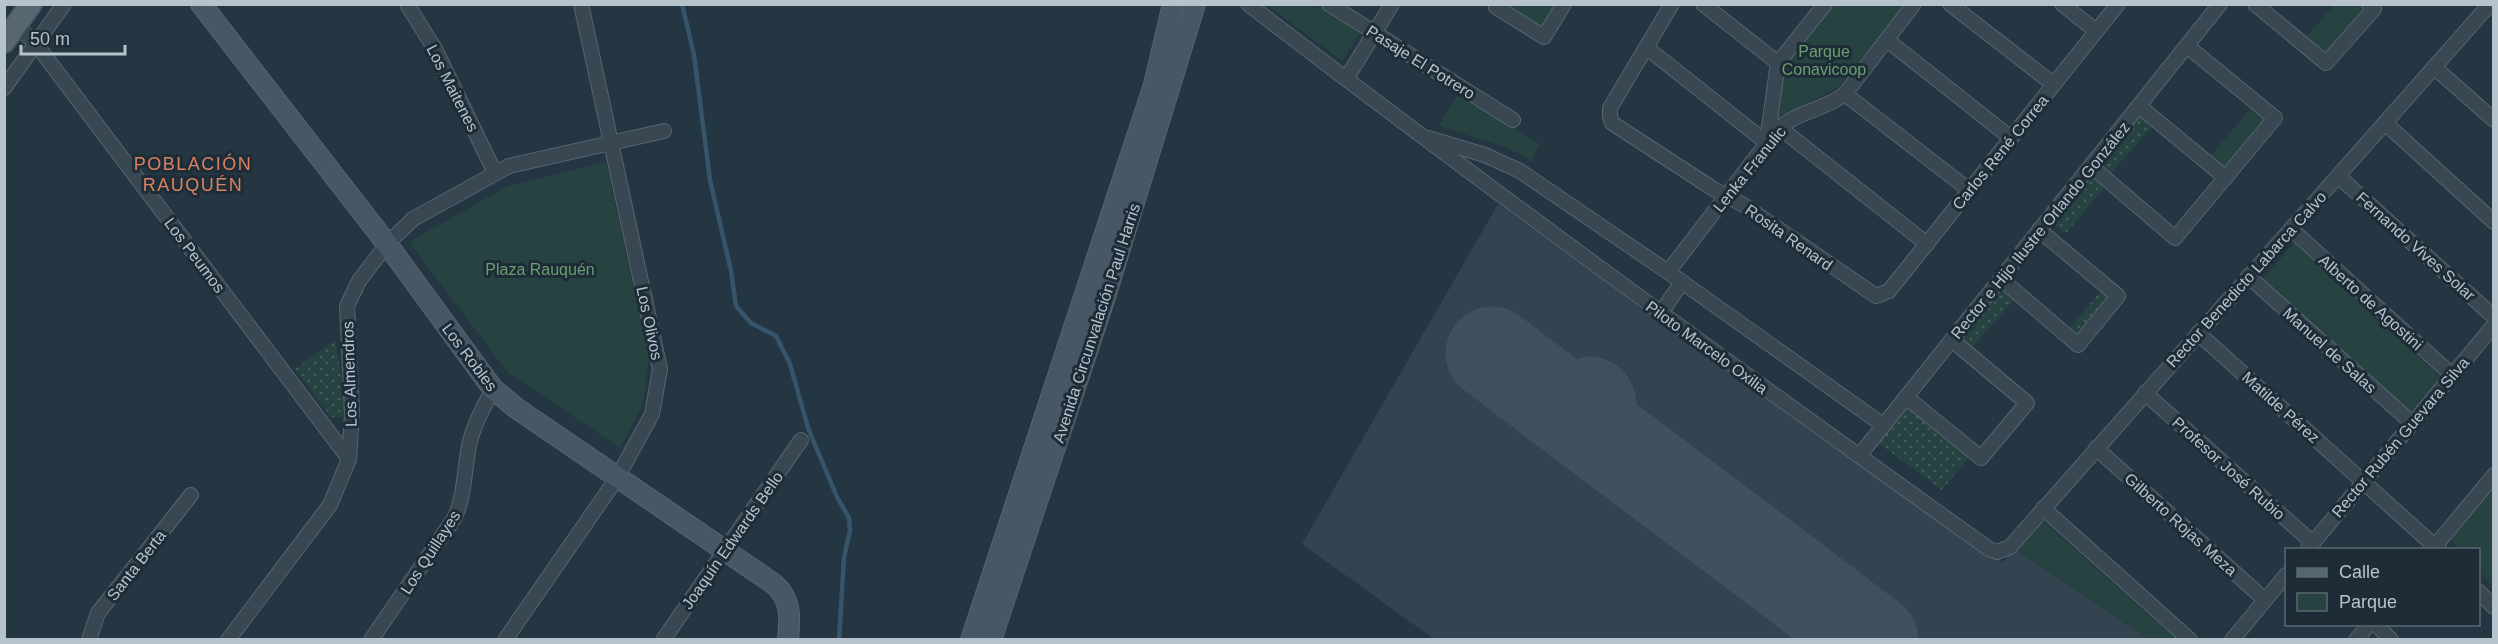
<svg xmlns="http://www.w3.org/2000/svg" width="2498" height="644" font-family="Helvetica,sans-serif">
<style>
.airport{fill:#33434f}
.grass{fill:url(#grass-dots)}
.green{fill:#264342}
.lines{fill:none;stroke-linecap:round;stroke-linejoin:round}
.stream{stroke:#37556a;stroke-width:4.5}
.taxiway{stroke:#40515e;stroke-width:38}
.runway{stroke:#40515e;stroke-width:93}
.street-casing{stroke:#57656f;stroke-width:16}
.secondary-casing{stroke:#57656f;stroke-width:22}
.primary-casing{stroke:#46535e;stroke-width:24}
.street{stroke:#394752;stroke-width:14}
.secondary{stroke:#475765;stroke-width:20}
.primary{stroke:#576772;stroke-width:21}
.labels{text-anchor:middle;stroke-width:6;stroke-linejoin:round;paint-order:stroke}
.park-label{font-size:16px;fill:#6b9e6f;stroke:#1e2c37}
.street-label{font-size:16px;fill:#b6c2cc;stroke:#1e2c37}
.neighbourhood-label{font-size:18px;letter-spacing:1.5px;fill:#db8261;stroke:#1e2c37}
</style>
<defs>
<pattern id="grass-dots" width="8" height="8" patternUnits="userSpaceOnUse" patternTransform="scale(1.5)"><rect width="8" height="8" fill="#264342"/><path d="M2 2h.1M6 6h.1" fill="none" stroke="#435c5c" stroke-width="1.8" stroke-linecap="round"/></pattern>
</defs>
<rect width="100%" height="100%" fill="#243642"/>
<path class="airport" d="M 1498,204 L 1827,443 L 2003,562 L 2015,549 L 2148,639 L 1434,639 L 1302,544 Z"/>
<g class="grass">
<path d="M 2141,114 L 2154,125 L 2112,172 L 2098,162 Z"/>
<path d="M 2091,174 L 2106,186 L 2065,234 L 2052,222 Z"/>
<path d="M 2005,287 L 2017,297 L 1970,350 L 1960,343 Z"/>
<path d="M 2103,288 L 2114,298 L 2078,341 L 2067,332 Z"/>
<path d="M 335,340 L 347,410 L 341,418 L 331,417 L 295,369 Z"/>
<path d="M 1908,406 L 1968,458 L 1942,490 L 1877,442 Z"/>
</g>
<g class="green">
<path d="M 1504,4 L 1558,5 L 1543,30 Z"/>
<path d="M 1267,5 L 1315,5 L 1360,32 L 1342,61 Z"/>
<path d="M 1833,5 L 1904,5 L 1840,86 L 1772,122 L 1785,64 Z"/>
<path d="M 2334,5 L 2360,5 L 2366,9 L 2327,55 L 2306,37 Z"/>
<path d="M 1458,93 L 1540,144 L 1531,161 L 1508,148 L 1439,126 Z"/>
<path d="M 2254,104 L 2272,119 L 2226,174 L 2208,159 Z"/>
<path d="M 606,162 L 649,358 L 643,404 L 620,448 L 508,373 L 409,242 L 508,186 Z"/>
<path d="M 2294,243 L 2440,377 L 2410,412 L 2262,280 Z"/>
<path d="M 2491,490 L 2494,492 L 2493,587 L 2479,571 L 2478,550 L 2458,549 L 2451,538 Z"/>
<path d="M 2044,522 L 2176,639 L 2148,639 L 2015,549 Z"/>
</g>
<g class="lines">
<path class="stream" d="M 682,4 L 694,55 L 710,180 L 731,271 L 736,306 L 751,323 L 776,336 L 790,364 L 808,428 L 837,497 L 849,518 L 850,531 L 844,557 L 839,640"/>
<path class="taxiway" d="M 1561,405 C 1566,383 1590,364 1609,384 C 1620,395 1617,410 1619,424 C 1620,437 1626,448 1633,459"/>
<path class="runway" d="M 1492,353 L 1872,640"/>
<defs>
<g id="street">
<path d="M 407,4 L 436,51 L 495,173"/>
<path d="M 1248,4 C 1491,191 1740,371 1989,549 L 1997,552 L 2010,547 L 2490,4"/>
<path d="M 1329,4 L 1513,120"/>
<path d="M 1497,4 L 1496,7 L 1544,37 L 1564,4"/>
<path d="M 1672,4 L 1610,108 L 1610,116 L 1612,123 L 1715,190 L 1742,204 L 1876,296 L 1889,291 L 2118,4"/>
<path d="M 1703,4 L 1778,63"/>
<path d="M 1950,4 L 2053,84"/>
<path d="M 2062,4 L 2096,31"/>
<path d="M 2255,4 L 2326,63 L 2374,9 L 2369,4"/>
<path d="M 16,25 L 36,44 L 349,459"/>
<path d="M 1887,40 L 2011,138"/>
<path d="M 1647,48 L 1767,143"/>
<path d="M 2434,67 L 2494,120"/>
<path d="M 1346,79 L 1392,4"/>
<path d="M 4,88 L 64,4"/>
<path d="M 1845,94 L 1969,190"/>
<path d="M 2139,106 L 2226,178"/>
<path d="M 2385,123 L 2494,222"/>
<path d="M 1780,128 L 1927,244"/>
<path d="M 1428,138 L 1485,155 L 1520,171 L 1668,272 L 1883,425"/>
<path d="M 1767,141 L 1778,63 L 1825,4"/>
<path d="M 2091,166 L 2175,238 L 2275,118 L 2187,46"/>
<path d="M 2338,176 L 2494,317"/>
<path d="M 2291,229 L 2452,375"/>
<path d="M 1668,272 L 1776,131 C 1795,112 1824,110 1845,94 L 1914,4"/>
<path d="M 2248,276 L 2412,423"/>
<path d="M 2001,279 L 2078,345 L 2118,296 L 2039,230"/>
<path d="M 1660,314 L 1682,282"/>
<path d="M 2198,333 L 2439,550"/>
<path d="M 2145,393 L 2313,543"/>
<path d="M 1906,397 L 1981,458 L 2027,403 L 1952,340"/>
<path d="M 2096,448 L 2265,600"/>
<path d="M 1859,456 L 2220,4"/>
<path d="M 2043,508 L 2190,640"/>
<path d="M 2307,550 L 2494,325"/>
<path d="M 2432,550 L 2494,475"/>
<path d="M 2478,591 L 2494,607"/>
<path d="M 2376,624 L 2391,640"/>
<path d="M 89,640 L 98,613 L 191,495"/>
<path d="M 228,640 L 330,505 L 349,459 L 352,413 L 347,306 L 359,281 L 387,244 L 413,219 L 509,166 L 664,131"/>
<path d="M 371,640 L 455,517 C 465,494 464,471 469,446 C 473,426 483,408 493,389"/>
<path d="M 505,640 L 617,478 L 652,414 L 660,369 L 581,4"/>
<path d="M 663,640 L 801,440"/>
<path d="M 2232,640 L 2286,575"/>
<path d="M 2356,640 L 2369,624"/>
</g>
<g id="secondary">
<path d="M 201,4 L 387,244 L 493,389 L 516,408 L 774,584 C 792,600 790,618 788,640"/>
<path d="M 971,640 L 1154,85 L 1173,4"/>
<path d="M 991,640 L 1104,300 L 1195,4"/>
</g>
<path id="primary" d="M 4,42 L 31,4"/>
</defs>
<use href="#street" class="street-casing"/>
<use href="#secondary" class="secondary-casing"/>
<use href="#primary" class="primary-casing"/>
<use href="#street" class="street"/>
<use href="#secondary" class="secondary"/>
<use href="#primary" class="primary"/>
</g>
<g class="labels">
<g class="park-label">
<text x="1824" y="57">Parque<tspan x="1824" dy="18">Conavicoop</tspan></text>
<text x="540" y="275">Plaza Rauquén</text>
</g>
<g class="street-label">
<text transform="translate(1421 62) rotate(32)" y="6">Pasaje El Potrero</text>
<text transform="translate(453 88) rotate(63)" y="6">Los Maitenes</text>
<text transform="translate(2000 152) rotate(-51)" y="6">Carlos René Correa</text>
<text transform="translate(1749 169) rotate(-51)" y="6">Lenka Franulic</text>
<text transform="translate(2040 230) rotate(-51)" y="6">Rector e Hijo Ilustre Orlando González</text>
<text transform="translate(1789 237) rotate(35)" y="6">Rosita Renard</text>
<text transform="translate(2416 246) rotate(42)" y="6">Fernando Vives Solar</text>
<text transform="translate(195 255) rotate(53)" y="6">Los Peumos</text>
<text transform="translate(2246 279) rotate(-48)" y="6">Rector Benedicto Labarca Calvo</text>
<text transform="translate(2371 302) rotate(42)" y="6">Alberto de Agostini</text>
<text transform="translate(650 323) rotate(78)" y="6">Los Olivos</text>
<text transform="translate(1096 323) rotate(-72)" y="6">Avenida Circunvalación Paul Harris</text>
<text transform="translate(1707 347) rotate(36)" y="6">Piloto Marcelo Oxilia</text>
<text transform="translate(2330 350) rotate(42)" y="6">Manuel de Salas</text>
<text transform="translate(470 357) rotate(53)" y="6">Los Robles</text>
<text transform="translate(349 374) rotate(-92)" y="6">Los Almendros</text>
<text transform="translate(2281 407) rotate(42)" y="6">Matilde Pérez</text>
<text transform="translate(2400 437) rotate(-50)" y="6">Rector Rubén Guevara Silva</text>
<text transform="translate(2229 468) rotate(42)" y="6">Profesor José Rubio</text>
<text transform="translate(2181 524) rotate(42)" y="6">Gilberto Rojas Meza</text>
<text transform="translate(732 540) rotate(-55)" y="6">Joaquín Edwards Bello</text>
<text transform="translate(430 552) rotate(-57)" y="6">Los Quillayes</text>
<text transform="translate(136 565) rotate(-52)" y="6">Santa Berta</text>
</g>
<g class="neighbourhood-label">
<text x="193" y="170">POBLACIÓN<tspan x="193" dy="21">RAUQUÉN</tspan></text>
</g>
</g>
<rect width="2498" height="644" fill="none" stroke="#b6c2cc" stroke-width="12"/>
<rect x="2285" y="548" width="195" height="78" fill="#1e2c37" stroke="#5b6873" stroke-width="1.5"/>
<rect x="2297" y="568" width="30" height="9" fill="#576772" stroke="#5b6873" stroke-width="1.5"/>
<text x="2339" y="578" font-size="18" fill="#b6c2cc">Calle</text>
<rect x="2297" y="593" width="30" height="18" fill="#264342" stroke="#5b6873" stroke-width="1.5"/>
<text x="2339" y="608" font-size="18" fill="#b6c2cc">Parque</text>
<path d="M21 45v9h104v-9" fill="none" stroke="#b6c2cc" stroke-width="3"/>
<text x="30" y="45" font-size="18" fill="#b6c2cc" stroke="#1e2c37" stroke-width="4.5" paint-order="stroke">50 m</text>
</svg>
